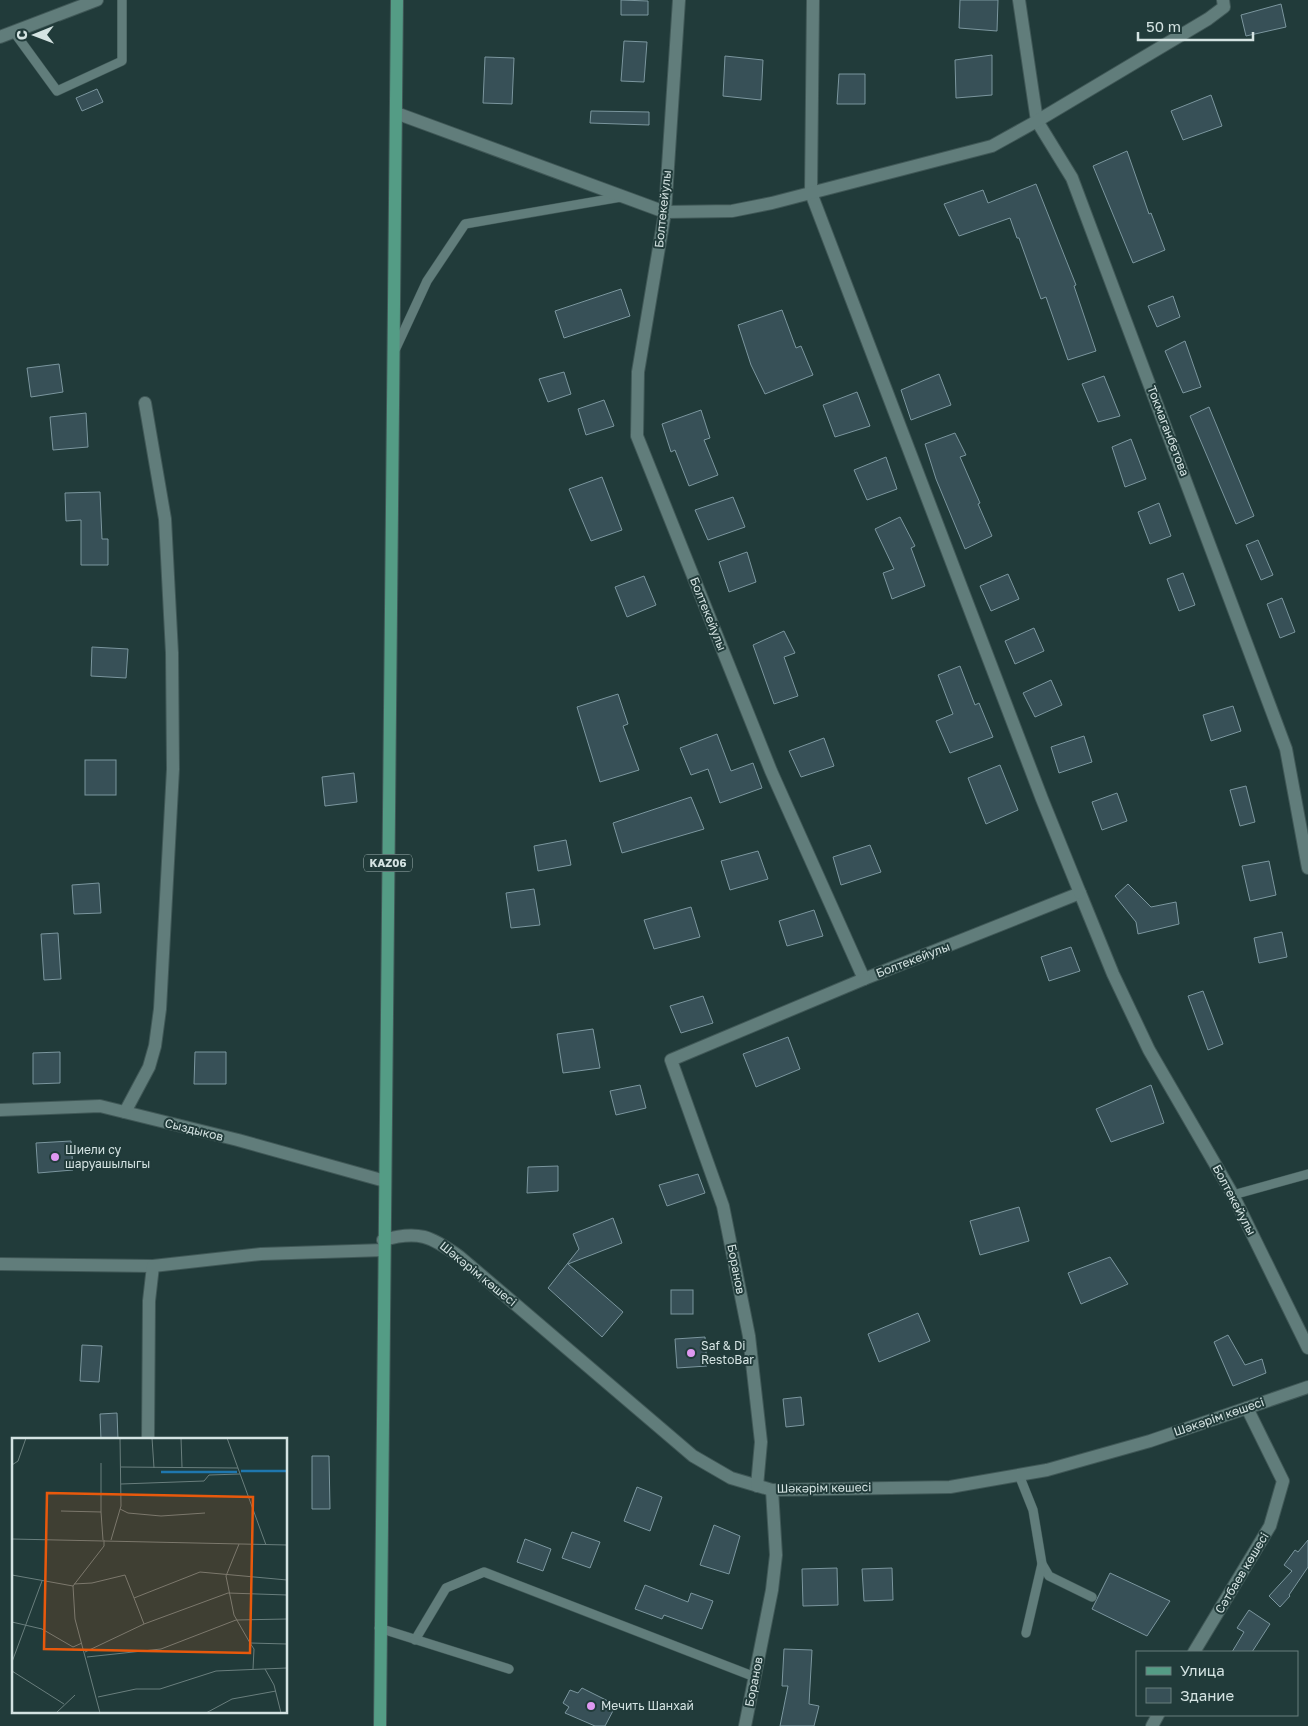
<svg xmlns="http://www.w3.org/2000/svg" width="1308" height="1726" font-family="'Golos Text',sans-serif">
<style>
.building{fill:#375057;stroke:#7b969e}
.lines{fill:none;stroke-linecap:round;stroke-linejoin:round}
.service-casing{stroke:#405857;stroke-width:10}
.minor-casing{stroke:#405857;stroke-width:14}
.primary-casing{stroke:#405857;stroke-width:14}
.service{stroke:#617d7b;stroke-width:9}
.minor{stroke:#617d7b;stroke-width:12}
.primary{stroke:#549c85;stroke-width:12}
.poi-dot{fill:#df98f1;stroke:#213b3a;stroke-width:2}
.labels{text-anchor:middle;stroke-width:4;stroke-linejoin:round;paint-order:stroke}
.shield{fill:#213b3a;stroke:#9eb1b0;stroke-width:1}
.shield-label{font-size:11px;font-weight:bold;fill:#d4e3e2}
.street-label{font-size:12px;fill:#d4e3e2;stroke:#213b3a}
.poi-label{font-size:12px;fill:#d4e3e2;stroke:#213b3a;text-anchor:start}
.inset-river{fill:none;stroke:#1f77ae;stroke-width:2.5}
.inset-road{fill:none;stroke:#697e7d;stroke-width:1}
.view{fill:#e8590c;fill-opacity:0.15;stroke:#e8590c;stroke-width:2.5}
.inset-edge{fill:none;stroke:#d4e3e2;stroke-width:2.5}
</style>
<rect width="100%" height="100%" fill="#213b3a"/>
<g class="building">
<path d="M 621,0 L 648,1 L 648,15 L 621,15 Z"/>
<path d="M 960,0 L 998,0 L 997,31 L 959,28 Z"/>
<path d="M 1281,4 L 1286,27 L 1246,36 L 1241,15 Z"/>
<path d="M 624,41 L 647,42 L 644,82 L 621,81 Z"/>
<path d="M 992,55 L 992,95 L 956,98 L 955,60 Z"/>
<path d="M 725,56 L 763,60 L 761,100 L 723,96 Z"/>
<path d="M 485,57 L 514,58 L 512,104 L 483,103 Z"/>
<path d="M 839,74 L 865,74 L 865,104 L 837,104 Z"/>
<path d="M 97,89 L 103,102 L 82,111 L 76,98 Z"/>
<path d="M 1211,95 L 1222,126 L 1183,140 L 1171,111 Z"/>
<path d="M 591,111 L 649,112 L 649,125 L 590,123 Z"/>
<path d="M 1127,151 L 1149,214 L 1151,213 L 1165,250 L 1133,263 L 1093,166 Z"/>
<path d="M 1036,184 L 1076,285 L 1074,286 L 1096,351 L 1068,360 L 1046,297 L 1041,299 L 1019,238 L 1017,238 L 1010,218 L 959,236 L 944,204 L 983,190 L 988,203 Z"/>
<path d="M 621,289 L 630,316 L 564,338 L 555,311 Z"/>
<path d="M 1173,296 L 1180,317 L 1157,327 L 1148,306 Z"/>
<path d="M 782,310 L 796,348 L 801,346 L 813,375 L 765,394 L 751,365 L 738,325 Z"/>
<path d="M 1185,341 L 1201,387 L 1183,393 L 1165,351 Z"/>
<path d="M 59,364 L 63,392 L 31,397 L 27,368 Z"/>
<path d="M 564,372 L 571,394 L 548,402 L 539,379 Z"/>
<path d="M 939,374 L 951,405 L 911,420 L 901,390 Z"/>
<path d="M 1104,376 L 1120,416 L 1098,422 L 1082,384 Z"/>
<path d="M 857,392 L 870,426 L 835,437 L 823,405 Z"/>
<path d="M 604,400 L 614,426 L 586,435 L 578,409 Z"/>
<path d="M 1209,407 L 1254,516 L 1236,524 L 1190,416 Z"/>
<path d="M 701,410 L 710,438 L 704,440 L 718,475 L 689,486 L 675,450 L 671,452 L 662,424 Z"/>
<path d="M 86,413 L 88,447 L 53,450 L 50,417 Z"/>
<path d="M 955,433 L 966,455 L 960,457 L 980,503 L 978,504 L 992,536 L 965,549 L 936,479 L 925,444 Z"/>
<path d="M 1131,439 L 1146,479 L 1125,487 L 1112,447 Z"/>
<path d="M 886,457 L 897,489 L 867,500 L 854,470 Z"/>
<path d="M 602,477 L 622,530 L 591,541 L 569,489 Z"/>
<path d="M 100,492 L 102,539 L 108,539 L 108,565 L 81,565 L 81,520 L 66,521 L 65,493 Z"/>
<path d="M 733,497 L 745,527 L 708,540 L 695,510 Z"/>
<path d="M 1159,503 L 1171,536 L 1150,544 L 1138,512 Z"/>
<path d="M 900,517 L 915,546 L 911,548 L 925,586 L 892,599 L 883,573 L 894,569 L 875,529 Z"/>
<path d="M 1258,540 L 1273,575 L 1261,580 L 1246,545 Z"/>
<path d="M 747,552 L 756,582 L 729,592 L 719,562 Z"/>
<path d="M 1183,573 L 1195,605 L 1179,611 L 1167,579 Z"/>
<path d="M 1008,574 L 1019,599 L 991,611 L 980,586 Z"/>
<path d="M 644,576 L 656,605 L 627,617 L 615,587 Z"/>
<path d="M 1282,598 L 1295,632 L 1280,638 L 1267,604 Z"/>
<path d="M 1034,628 L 1044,651 L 1015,664 L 1005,641 Z"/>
<path d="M 784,631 L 795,653 L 784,657 L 798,696 L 774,704 L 753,645 Z"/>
<path d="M 92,647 L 128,649 L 126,678 L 91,676 Z"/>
<path d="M 960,666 L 975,705 L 979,703 L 993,737 L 950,753 L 936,721 L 953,714 L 938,675 Z"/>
<path d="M 1051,680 L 1062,705 L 1035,717 L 1023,693 Z"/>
<path d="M 618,694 L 628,724 L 623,726 L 639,770 L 600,782 L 577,707 Z"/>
<path d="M 1233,706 L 1241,731 L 1211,741 L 1203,715 Z"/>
<path d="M 717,734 L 731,771 L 753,763 L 762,788 L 720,803 L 708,769 L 691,775 L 680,748 Z"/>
<path d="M 1084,736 L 1092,762 L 1059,773 L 1051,747 Z"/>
<path d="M 824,738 L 834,766 L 801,777 L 789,751 Z"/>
<rect x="85" y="760" width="31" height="35"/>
<path d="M 1000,765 L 1018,810 L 986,824 L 968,778 Z"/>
<path d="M 354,773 L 357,802 L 325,806 L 322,777 Z"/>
<path d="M 1246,786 L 1255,822 L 1240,826 L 1230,790 Z"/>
<path d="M 1117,793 L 1127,821 L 1102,830 L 1092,802 Z"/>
<path d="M 691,797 L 704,829 L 622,853 L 613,823 Z"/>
<path d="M 566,840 L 571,865 L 538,871 L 534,846 Z"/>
<path d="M 870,845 L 881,872 L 841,885 L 833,857 Z"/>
<path d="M 758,851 L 768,879 L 730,890 L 721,861 Z"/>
<path d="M 1269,861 L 1276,895 L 1250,901 L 1242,866 Z"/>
<path d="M 99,883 L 101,913 L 74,914 L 72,885 Z"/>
<path d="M 1128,884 L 1151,907 L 1176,902 L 1179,924 L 1138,934 L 1136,922 L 1115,896 Z"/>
<path d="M 534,889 L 540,925 L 511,928 L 506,893 Z"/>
<path d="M 691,907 L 700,937 L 654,949 L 644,920 Z"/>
<path d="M 814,910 L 823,936 L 787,946 L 779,921 Z"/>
<path d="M 1282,932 L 1287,957 L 1259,963 L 1254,938 Z"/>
<path d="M 58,933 L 61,979 L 44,980 L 41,934 Z"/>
<path d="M 1071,947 L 1080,971 L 1049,981 L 1041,957 Z"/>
<path d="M 1203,991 L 1223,1044 L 1208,1050 L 1188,996 Z"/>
<path d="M 703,996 L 713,1023 L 681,1033 L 670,1006 Z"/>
<path d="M 593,1029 L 600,1068 L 563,1073 L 557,1034 Z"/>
<path d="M 788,1037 L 800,1069 L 756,1087 L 743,1054 Z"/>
<path d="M 60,1052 L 60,1083 L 33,1084 L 33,1053 Z"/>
<path d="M 195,1052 L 226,1052 L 226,1084 L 194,1084 Z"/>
<path d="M 640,1085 L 646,1108 L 616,1115 L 610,1091 Z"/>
<path d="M 1151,1085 L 1164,1123 L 1111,1142 L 1096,1109 Z"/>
<path d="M 71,1141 L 73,1170 L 38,1173 L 36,1143 Z"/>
<path d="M 558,1166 L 558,1191 L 527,1193 L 528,1167 Z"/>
<path d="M 698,1174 L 705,1193 L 667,1206 L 659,1185 Z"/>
<path d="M 1019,1207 L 1029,1241 L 980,1255 L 970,1221 Z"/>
<path d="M 613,1218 L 622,1243 L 568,1264 L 623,1312 L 602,1337 L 548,1288 L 579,1249 L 573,1234 Z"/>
<path d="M 1110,1257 L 1128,1284 L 1081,1304 L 1068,1273 Z"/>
<rect x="671" y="1290" width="22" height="24"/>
<path d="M 918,1313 L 930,1341 L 879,1362 L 868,1334 Z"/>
<path d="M 1228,1335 L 1245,1365 L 1262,1359 L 1266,1373 L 1233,1386 L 1214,1342 Z"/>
<path d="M 705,1337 L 707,1366 L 677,1368 L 675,1339 Z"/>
<path d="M 82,1345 L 102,1346 L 99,1382 L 80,1381 Z"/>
<path d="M 801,1397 L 804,1425 L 786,1427 L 783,1399 Z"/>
<path d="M 117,1413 L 118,1440 L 101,1440 L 100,1414 Z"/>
<path d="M 312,1456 L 329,1456 L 330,1509 L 312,1509 Z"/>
<path d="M 637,1487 L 662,1497 L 650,1531 L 624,1521 Z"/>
<path d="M 714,1525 L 740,1536 L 729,1574 L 700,1565 Z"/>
<path d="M 572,1532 L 600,1542 L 590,1568 L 562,1558 Z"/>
<path d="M 525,1539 L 551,1549 L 543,1571 L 517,1562 Z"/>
<path d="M 1308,1540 L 1308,1567 L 1289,1595 L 1290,1596 L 1280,1607 L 1269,1596 L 1292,1571 L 1284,1565 L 1295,1550 L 1298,1552 Z"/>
<path d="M 837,1568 L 838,1605 L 803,1606 L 802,1569 Z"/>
<path d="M 892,1568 L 893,1600 L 864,1601 L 862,1569 Z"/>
<path d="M 1110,1573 L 1170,1601 L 1147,1636 L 1092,1609 Z"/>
<path d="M 645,1585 L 688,1602 L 691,1593 L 713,1601 L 702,1629 L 664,1615 L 662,1619 L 635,1609 Z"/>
<path d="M 1249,1610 L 1270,1624 L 1252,1652 L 1232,1652 L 1244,1632 L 1237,1628 Z"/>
<path d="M 784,1649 L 812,1650 L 809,1704 L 819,1706 L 814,1726 L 780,1726 L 788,1686 L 782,1686 Z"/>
<path d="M 582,1688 L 616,1705 L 605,1726 L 595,1726 L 565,1713 L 569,1707 L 563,1703 L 570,1690 L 578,1693 Z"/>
</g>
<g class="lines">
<defs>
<g id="service">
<path d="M 14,32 L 57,91 L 122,61 L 122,0"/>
<path d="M 396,348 L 427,281 L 465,224 L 621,197"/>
<path d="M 1233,1195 L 1308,1174"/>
<path d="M 1019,1475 L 1033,1510 L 1042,1564 L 1049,1576 L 1092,1597"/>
<path d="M 379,1628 L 509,1669"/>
<path d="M 1026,1633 L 1042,1564"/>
<path d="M 415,1640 L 446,1588 L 484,1572 L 755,1677"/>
</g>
<g id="minor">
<path d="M 679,0 L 665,212 L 638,372 L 637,436 L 771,771 L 864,979 L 1080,893 L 1113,974 L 1149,1050 L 1233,1195 L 1308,1348"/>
<path d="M 813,0 L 811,193 L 1042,799 L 1080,893"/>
<path d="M 1019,0 L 1037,121 L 1072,178 L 1286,749 L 1308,868"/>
<path d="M 0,37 L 97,0"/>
<path d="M 396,113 L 665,212 L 732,211 L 772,203 L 992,146 L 1037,121 L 1208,19 L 1224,7 L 1223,0"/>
<path d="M 0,1110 L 100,1106 L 238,1140 L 385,1181"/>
<path d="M 125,1112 L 149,1067 L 155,1046 L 160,1009 L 173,769 L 172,653 L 165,519 L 145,403"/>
<path d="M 383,1240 C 418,1230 431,1236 460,1257 L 693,1456 L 731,1478 L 772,1490 L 950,1487 L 1047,1470 L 1150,1441 L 1308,1387"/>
<path d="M 0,1264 L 153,1266"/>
<path d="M 148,1440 L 149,1301 L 153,1266 L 261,1254 L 384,1250"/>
<path d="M 757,1486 L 761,1442 L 749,1336 L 723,1206 L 671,1060 L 864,979"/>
<path d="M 1194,1652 L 1270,1526 L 1283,1481 L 1247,1408"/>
<path d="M 745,1726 L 772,1590 L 776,1555 L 772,1490"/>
<path d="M 1152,1726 L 1158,1715"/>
</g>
<path id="primary" d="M 380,1726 L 397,0"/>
</defs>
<use href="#service" class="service-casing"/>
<use href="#minor" class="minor-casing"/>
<use href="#primary" class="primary-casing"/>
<use href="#service" class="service"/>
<use href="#minor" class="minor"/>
<use href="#primary" class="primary"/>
</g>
<g class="poi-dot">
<circle cx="55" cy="1157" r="5"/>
<circle cx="691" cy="1353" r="5"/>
<circle cx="591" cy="1706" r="5"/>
</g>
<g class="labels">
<rect class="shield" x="364" y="854.5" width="48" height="17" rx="4"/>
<g class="shield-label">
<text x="388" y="867">KАZ06</text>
</g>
<g class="street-label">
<text transform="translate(663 209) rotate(-84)" y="4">Болтекейулы</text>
<text transform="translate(1168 431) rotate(69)" y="4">Токмаганбетова</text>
<text transform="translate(708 614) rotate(68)" y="4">Болтекейулы</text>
<text transform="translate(913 960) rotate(-21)" y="4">Болтекейулы</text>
<text transform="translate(194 1130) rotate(14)" y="4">Сыздыков</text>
<text transform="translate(1234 1200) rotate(62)" y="4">Болтекейулы</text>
<text transform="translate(736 1269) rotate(79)" y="4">Боранов</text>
<text transform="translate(478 1274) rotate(39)" y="4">Шәкәрім көшесі</text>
<text transform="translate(1219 1417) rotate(-19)" y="4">Шәкәрім көшесі</text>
<text transform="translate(824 1488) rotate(-1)" y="4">Шәкәрім көшесі</text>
<text transform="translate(1242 1573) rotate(-59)" y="4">Сәтбаев көшесі</text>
<text transform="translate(754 1682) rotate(-79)" y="4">Боранов</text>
</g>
<g class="poi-label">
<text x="65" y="1154">Шиели су<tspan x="65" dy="14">шаруашылыгы</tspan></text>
<text x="701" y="1350">Saf &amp; Di<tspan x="701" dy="14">RestoBar</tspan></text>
<text x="601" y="1710">Мечить Шанхай</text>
</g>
</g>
<g transform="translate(12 1438)">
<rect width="275" height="275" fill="#213b3a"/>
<path class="inset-river" d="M 229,33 L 275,33M 149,34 L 225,34"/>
<path class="inset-road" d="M 140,0 L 142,30M 169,0 L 170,29M 215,0 L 254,107M 89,25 L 89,74M 0,27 L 6,23 L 14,0M 109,29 L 226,30M 109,46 L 192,43 L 197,37 L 228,36M 108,71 L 116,75 L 149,78 L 193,75M 49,73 L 89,74 L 91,102M 0,101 L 275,107M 99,102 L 109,68 L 108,0M 227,106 L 214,138 L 222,177 L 238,205 L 275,206M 0,137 L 61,148M 62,146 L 80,145 L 113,137 L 122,160M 0,184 L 30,191 L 61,209 L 70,205M 132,186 L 216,155 L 275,157M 238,205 L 242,211 L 241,231M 73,214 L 132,186 L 122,160 L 188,134 L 275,142M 75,219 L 149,211 L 224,182 L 275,181M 0,224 L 30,143M 253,231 L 262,247 L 269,275M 0,233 L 52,266M 86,259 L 124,251 L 148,251 L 204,233 L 275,230M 44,275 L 63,257M 88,275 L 63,181 L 61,148 L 92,108 L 92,102M 194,275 L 220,261 L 264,253"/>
<path class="view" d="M 35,55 L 241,59 L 238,215 L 32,211 Z"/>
<rect width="275" height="275" class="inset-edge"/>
</g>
<rect x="1136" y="1651" width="162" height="65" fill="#213b3a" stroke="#697e7d"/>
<rect x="1146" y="1667" width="25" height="8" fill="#549c85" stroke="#697e7d"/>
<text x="1180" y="1676" font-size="15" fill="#d4e3e2">Улица</text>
<rect x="1146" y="1688" width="25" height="15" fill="#375057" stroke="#697e7d"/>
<text x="1180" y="1701" font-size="15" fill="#d4e3e2">Здание</text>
<g transform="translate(35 35) rotate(269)" stroke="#213b3a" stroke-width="4" paint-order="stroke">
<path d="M0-4L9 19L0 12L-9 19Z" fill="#d4e3e2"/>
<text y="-8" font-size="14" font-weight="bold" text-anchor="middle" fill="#d4e3e2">С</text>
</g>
<path d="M1138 32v8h115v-8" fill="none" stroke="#d4e3e2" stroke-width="2.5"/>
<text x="1146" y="32" font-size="15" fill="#d4e3e2" stroke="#213b3a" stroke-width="4" paint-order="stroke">50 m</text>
</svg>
